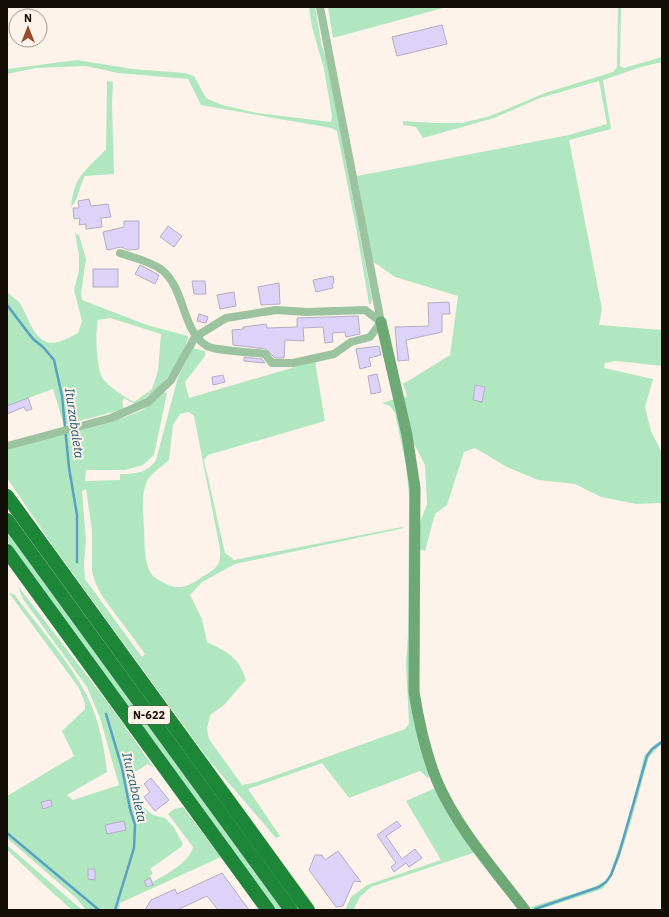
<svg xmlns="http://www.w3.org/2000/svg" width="669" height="917" font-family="'IBM Plex Sans',sans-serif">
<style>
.green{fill:#b0e7c1;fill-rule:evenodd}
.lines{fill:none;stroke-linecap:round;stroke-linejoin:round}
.stream{stroke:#58a1c1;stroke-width:2.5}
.building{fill:#ddd3f8;stroke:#b2aec1}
.street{stroke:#9bc39f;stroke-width:8}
.secondary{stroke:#6da975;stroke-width:11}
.highway{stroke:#1d8639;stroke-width:14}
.labels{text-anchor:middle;stroke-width:4;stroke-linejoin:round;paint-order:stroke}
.shield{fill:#fef3ea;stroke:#5a534c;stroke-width:1}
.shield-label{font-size:11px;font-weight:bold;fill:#140e09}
.water-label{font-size:13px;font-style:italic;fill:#245e74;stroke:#fef3ea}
</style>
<rect width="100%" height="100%" fill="#fef3ea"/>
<g class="green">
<path d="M 309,7 L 315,7 L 322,47 L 326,57 L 372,299 L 371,304 L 369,304 L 357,233 L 337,131 L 331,128 L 201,105 L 188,79 L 118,73 L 85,66 L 36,68 L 7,74 L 7,69 L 77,60 L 133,69 L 185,73 L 194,76 L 206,98 L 222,105 L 257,113 L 331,122 L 332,116 L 324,69 L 312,27 Z"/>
<path d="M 328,7 L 447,7 L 333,38 Z"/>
<path d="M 618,7 L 621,7 L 620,66 L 624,68 L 662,57 L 662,62 L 641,67 L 603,80 L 611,129 L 569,140 L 602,309 L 599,325 L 662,330 L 662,366 L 616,361 L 605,363 L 604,368 L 653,379 L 645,407 L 651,431 L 662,453 L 662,503 L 636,504 L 601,497 L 575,484 L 538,480 L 507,467 L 475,448 L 464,452 L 447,505 L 435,514 L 425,551 L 417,549 L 419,525 L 427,504 L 425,465 L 410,436 L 402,398 L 407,396 L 403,384 L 450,355 L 458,296 L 395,277 L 372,261 L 357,176 L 569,135 L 607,124 L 599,81 L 540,98 L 494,118 L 423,138 L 416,127 L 403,125 L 403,121 L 436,123 L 462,123 L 490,116 L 545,93 L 613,72 L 617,67 Z"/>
<path d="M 107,81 L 113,82 L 112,105 L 114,174 L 85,176 C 79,186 79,199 71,207 C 74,175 86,171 106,149 Z"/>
<path d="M 75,233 L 79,235 L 86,259 L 81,293 L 82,300 L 147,325 L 188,336 C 184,360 166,381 148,396 C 145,398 142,403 138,403 C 133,405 128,400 124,398 L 122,402 L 124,409 L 64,425 L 53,389 L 7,406 L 7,292 C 11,296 18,300 21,305 C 28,317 34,341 51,343 C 60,343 70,337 78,333 L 82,321 L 74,290 L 79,270 L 79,255 ZM 110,318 L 161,334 L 158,371 L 152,389 L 134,402 C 123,396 112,389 104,380 C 96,371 95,331 98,320 Z"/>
<path d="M 193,348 L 205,351 L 205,356 L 185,382 L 189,398 L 315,361 L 325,421 L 208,455 L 204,460 L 225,553 L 234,560 L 402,527 L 404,528 L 235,564 L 202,582 L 190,595 L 202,619 L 207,642 C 229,653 238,656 246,680 L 224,705 L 210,715 L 207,729 L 209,739 L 242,785 L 257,782 L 405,729 L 409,724 L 406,664 L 408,635 L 409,496 L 406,465 L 395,413 L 390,406 L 382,403 L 395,399 L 404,436 L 412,496 L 410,663 L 431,774 L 428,778 L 420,771 L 349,798 L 322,763 L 248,789 L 280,836 L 276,838 L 208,759 L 55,549 L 7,478 L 7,449 L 125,417 L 143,410 L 162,392 L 167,393 L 154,455 L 143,465 L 125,470 L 86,470 L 85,481 L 120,480 L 120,474 C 134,474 148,473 156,460 L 178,377 ZM 189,412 L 194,416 L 220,549 C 221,566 216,568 202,577 C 191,585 180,591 166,584 C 163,582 156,579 153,576 C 143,564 145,541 144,526 C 143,511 141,495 147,481 C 151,473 163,466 169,460 L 173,425 L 180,414 ZM 86,489 L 92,531 L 92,572 L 95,582 L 102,596 L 145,654 L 142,657 L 85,579 L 84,564 L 86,540 L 82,491 Z"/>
<path d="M 7,528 L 283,910 L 275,910 L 7,541 Z"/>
<path d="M 18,586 L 111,707 L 154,768 L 148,764 L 127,777 L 132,797 L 153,815 L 165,818 L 173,826 L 183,844 L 181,847 L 150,869 L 153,873 L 150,876 L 153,882 C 165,875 190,862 193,847 L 168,814 L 174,809 L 183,807 L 221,857 L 120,903 L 119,910 L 86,910 L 76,898 L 7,838 L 7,796 L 74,756 L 62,731 L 85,709 L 85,703 L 79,688 L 9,593 L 14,594 C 37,625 65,656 84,690 C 98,715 104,744 107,772 L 67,795 L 73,800 L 119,785 L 100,718 L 87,687 L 23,599 Z"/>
<path d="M 662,740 L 662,743 L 649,757 C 640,785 621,874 602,889 L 539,910 L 533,910 L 531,907 L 594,887 L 608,879 L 631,812 L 644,756 L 655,744 Z"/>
<path d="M 435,788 L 476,852 L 371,887 L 360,897 L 353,910 L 345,910 L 351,897 L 367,885 L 441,860 L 406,801 Z"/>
<path d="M 7,845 L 82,910 L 72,910 C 50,891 29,870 7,850 Z"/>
</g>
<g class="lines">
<g class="stream">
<path d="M 7,305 L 33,339 L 43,347 L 54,360 L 62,396 L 69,468 L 77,515 L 77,562"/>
<path d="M 106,714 L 122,768 L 130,809 L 135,825 L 134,848 L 115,910"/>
<path d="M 7,833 L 99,910"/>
<path d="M 535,909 L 599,887 L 606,882 L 611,875 L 619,854 L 647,756 L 652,749 L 662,742"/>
</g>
</g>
<g class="building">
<path d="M 442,25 L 447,44 L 397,56 L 392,37 Z"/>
<path d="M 89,199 L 91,206 L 108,204 L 111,217 L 101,218 L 102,227 L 86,229 L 86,224 L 79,225 L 80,218 L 74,219 L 73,208 L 79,208 L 78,201 Z"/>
<path d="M 124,221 L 139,221 L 139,249 L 128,250 L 121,247 L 107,250 L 103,232 L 124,227 Z"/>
<path d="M 168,226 L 182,236 L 174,247 L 160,237 Z"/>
<path d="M 140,265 L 159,275 L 155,284 L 135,274 Z"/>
<rect x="93" y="269" width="25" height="18"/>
<path d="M 333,276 L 334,283 L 332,284 L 333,288 L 316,292 L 313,280 Z"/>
<path d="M 192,281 L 205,281 L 206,294 L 194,294 Z"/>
<path d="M 279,283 L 280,304 L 261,305 L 258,287 Z"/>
<path d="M 234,292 L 236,306 L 220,309 L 217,295 Z"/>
<path d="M 449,302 L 450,314 L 442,314 L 442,332 L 406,340 L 409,360 L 398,361 L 395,327 L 429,326 L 428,303 Z"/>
<path d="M 199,314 L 208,317 L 206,323 L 197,321 Z"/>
<path d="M 358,316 L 360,334 L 346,337 L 345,332 L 332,333 L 333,342 L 325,343 L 323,327 L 303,328 L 304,341 L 285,340 L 284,358 L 275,358 L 266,349 L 233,345 L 232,330 L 243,329 L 243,327 L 266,324 L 267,328 L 297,327 L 297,318 Z"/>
<path d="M 379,346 L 381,355 L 369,358 L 371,366 L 360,369 L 356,349 Z"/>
<path d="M 244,357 L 262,359 L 265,363 L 244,361 Z"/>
<path d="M 377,374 L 381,392 L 371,394 L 368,376 Z"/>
<path d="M 223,375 L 225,382 L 213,385 L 212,377 Z"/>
<path d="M 475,385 L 485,387 L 482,402 L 473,400 Z"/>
<path d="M 28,398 L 32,409 L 26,411 L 24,407 L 7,414 L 7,406 Z"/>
<path d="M 151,778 L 169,800 L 155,811 L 144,797 L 150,792 L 144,784 Z"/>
<path d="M 51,800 L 52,806 L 43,809 L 41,802 Z"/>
<path d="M 124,821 L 126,830 L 107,834 L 105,825 Z"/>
<path d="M 397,821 L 401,826 L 386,836 L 402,859 L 415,849 L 422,858 L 409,867 L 406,863 L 394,872 L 391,867 L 396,863 L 377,835 Z"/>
<path d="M 338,851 L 361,882 L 354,881 L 343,906 L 336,907 L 309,870 L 315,855 L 322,855 L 325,860 Z"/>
<path d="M 88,869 L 95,869 L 95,880 L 88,879 Z"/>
<path d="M 222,873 L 249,910 L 218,910 L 207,896 L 177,910 L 145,910 L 151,900 L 175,889 L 177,894 Z"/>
<path d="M 150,878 L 153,885 L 147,887 L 144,881 Z"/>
</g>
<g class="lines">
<g class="street">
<path d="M 120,253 C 134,258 150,261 162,270 C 186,290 181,330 207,346 C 215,351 253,352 265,354 L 272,363 L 293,363 L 334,354 L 351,342 L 370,337 L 381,322 L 320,7"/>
<path d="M 7,446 L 111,418 L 148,402 L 171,380 L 195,337 L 226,318 L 276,310 L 307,312 L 365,310 L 381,322"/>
</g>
<path class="secondary" d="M 381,322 L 407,435 L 415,488 L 414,692 C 419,723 425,752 437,781 C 457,828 494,869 525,910"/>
<g class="highway">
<path d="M 7,496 L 308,910"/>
<path d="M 7,520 L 291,910"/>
<path d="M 7,551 L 268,910"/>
</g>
</g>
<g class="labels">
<rect class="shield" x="128" y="706" width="42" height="18" rx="3"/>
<g class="shield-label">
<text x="149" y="719">N-622</text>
</g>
<g class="water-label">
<text transform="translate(75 423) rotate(82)" y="5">Iturzabaleta</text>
<text transform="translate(135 787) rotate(77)" y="5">Iturzabaleta</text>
</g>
</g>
<rect width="669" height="917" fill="none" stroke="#140e09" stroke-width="16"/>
<g transform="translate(28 28)"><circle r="19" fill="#fef3ea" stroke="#a09790"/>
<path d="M0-3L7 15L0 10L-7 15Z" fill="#954f28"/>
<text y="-6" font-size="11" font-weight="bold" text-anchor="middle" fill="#140e09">N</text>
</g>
</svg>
